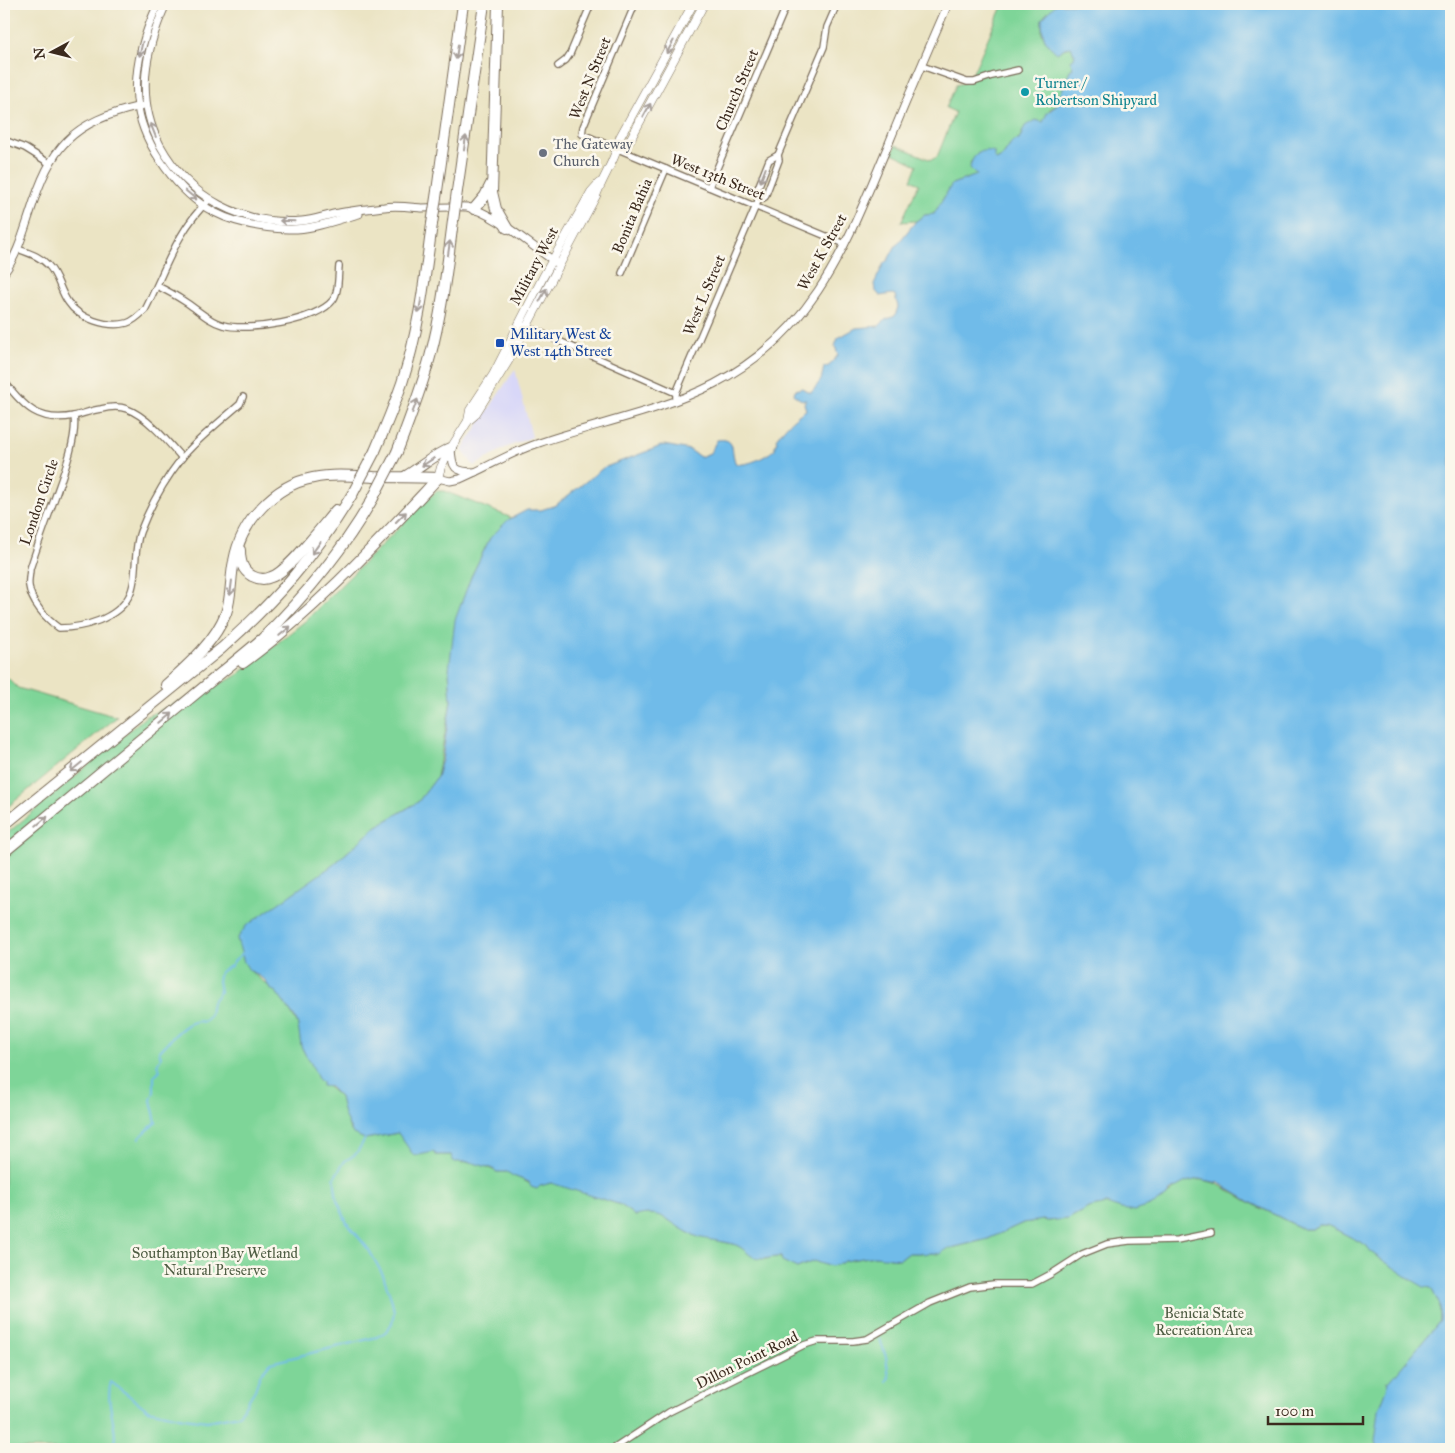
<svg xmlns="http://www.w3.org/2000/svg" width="1455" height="1453" font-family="'IM FELL Great Primer',serif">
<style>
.built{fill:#d8d7f8}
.green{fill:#7ed598;stroke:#5c805b}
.water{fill:#70bbe9;stroke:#567284}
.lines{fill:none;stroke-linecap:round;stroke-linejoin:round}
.stream{stroke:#70bbe9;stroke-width:2}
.minor-casing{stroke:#796b58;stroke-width:8}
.tertiary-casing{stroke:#796b58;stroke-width:9}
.secondary-casing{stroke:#796b58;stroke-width:9}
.motorway-casing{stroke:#796b58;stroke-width:12}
.minor{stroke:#fff;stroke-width:5.5}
.tertiary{stroke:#fff;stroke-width:7}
.secondary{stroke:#fff;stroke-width:8}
.motorway{stroke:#fff;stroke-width:10}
.motorway-bridge-casing{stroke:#796b58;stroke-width:12;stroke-linecap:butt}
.motorway-bridge{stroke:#fff;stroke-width:10}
.oneway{stroke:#a79f9a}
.culture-dot{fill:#0f9aa8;stroke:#fbf7ec;stroke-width:2}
.worship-dot{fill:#6b7280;stroke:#fbf7ec;stroke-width:2}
.transit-dot{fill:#1a4fb4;stroke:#fbf7ec;stroke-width:2}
.labels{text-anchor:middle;stroke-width:5;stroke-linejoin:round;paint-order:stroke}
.street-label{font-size:15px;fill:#3b2a1e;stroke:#fbf7ec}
.culture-label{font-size:15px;fill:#0d838f;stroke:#fbf7ec;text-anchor:start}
.worship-label{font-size:15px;fill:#5b616d;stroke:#fbf7ec;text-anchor:start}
.transit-label{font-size:15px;fill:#164399;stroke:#fbf7ec;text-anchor:start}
.park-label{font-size:15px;fill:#4f5d43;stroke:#fbf7ec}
</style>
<rect width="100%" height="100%" fill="#fbf7ec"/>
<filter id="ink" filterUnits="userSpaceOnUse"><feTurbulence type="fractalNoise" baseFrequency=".02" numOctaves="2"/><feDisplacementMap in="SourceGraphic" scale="10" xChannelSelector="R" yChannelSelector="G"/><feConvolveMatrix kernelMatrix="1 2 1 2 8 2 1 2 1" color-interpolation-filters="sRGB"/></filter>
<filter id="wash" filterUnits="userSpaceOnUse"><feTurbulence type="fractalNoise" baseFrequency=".0096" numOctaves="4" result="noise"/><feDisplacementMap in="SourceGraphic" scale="20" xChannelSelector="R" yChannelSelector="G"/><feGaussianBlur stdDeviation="1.12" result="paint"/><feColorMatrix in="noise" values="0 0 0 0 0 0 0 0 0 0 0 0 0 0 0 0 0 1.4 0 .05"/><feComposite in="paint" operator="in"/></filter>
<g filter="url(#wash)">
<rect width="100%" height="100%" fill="#ebe4c4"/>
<path class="built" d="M 515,369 L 532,437 L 505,448 L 474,466 L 462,450 Z"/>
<g class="green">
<path d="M 1003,4 L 1056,4 L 1042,19 L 1042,33 L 1046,41 L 1063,49 L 1071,47 L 1075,55 L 1074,59 L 1070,60 L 1074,68 L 1070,70 L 1056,106 L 1050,109 L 1043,122 L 1022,132 L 1019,140 L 1013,141 L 1002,157 L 996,160 L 994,157 L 978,153 L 970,163 L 978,175 L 952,184 L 934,214 L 925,215 L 916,221 L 901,222 L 919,184 L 911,180 L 917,165 L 892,153 L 896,145 L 931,160 L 937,157 L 955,112 L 946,108 L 956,85 L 967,82 L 971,77 Z"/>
<path d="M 436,491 L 444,491 L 512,518 L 490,538 L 471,577 L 449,670 L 451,701 L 437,777 L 418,802 L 377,826 L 333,865 L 249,970 L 276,992 L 287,1006 L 298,1025 L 303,1050 L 322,1082 L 340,1097 L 350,1130 L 365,1139 L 398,1133 L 434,1152 L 436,1155 L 451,1155 L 462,1163 L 470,1162 L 483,1165 L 497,1172 L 507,1172 C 517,1178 528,1181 537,1189 L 541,1185 L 551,1183 L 564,1186 L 621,1205 L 635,1216 L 644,1214 L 660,1214 L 692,1235 L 737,1245 L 747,1250 L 749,1254 L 766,1259 L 774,1257 L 782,1258 L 797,1268 L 814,1261 C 824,1265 834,1269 844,1261 L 875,1256 L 900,1259 L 908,1253 L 922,1253 L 925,1255 L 931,1253 L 937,1254 L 947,1249 L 988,1239 L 1023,1223 L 1043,1220 L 1048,1221 L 1068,1219 L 1088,1208 L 1106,1203 L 1166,1197 C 1195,1163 1222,1187 1251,1203 C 1268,1212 1286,1220 1303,1229 L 1311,1229 L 1319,1225 L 1327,1225 L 1366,1245 L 1372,1252 L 1431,1288 L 1440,1305 L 1440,1321 L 1404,1365 L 1396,1449 L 4,1449 L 4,836 L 145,717 L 235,677 L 305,621 Z"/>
<path d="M 4,674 L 18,688 L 117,717 L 4,810 Z"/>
</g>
<path class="water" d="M 1056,4 L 1451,4 L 1451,1449 L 1377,1449 L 1375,1441 L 1379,1410 L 1389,1383 L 1387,1381 L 1389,1382 L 1440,1321 L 1440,1305 L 1431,1288 L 1424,1287 L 1412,1280 L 1372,1253 L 1366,1245 L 1327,1225 L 1319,1225 L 1311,1229 L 1303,1229 L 1252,1203 L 1219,1183 L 1199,1179 L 1186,1182 L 1171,1190 L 1166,1197 L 1150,1206 L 1135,1211 L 1121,1209 L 1106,1204 L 1088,1208 L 1068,1219 L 1048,1221 L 1043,1220 L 1023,1223 L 988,1239 L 947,1249 L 940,1254 L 931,1253 L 924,1255 L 922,1253 L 908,1253 L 900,1259 L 875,1256 L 844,1261 C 834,1269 824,1265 814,1261 L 797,1268 L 782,1261 L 781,1257 C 773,1256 764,1261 755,1258 C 748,1255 744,1248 736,1245 C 722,1240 704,1241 691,1234 C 668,1223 664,1209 635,1216 L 621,1205 L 551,1183 L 540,1186 L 537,1189 L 531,1187 L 529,1182 L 513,1176 L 507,1172 L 497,1172 L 491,1168 L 470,1162 L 454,1162 L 451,1155 L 436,1155 L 434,1152 L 414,1156 L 398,1133 L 365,1139 L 353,1134 L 344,1115 L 340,1097 L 330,1087 L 322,1086 L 322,1082 L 319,1081 L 309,1059 L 306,1056 L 301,1046 L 298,1025 L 295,1018 L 276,992 L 270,989 L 265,980 L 249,970 L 244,962 L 237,939 L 246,926 L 333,865 L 377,826 L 418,802 L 437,777 L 442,759 L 451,701 L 449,670 L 455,620 L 471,577 L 490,538 L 508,520 L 527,510 L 541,510 L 556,505 L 603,468 L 664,445 L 690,450 L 700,457 L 710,453 L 717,440 C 737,437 730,452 736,464 C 748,466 766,457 775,449 L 775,445 L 777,441 L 776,439 C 785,427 794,417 806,410 L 804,403 L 806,400 C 801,400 798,399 794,394 L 795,390 L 802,388 L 808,392 L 812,392 L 821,380 L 824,367 L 829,366 L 838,355 L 835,346 L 838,338 L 856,328 L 879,326 L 885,320 L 895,316 L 898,307 L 895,295 L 892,294 L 880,296 L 875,290 L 874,284 L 884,263 L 888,260 L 895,247 L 916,221 L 925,215 L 934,214 L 952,184 L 977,175 L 970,168 C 971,156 982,147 994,152 L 994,157 L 996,160 L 1002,157 L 1013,141 L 1019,140 L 1025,126 L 1035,120 L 1043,122 L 1047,113 L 1056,106 L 1070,70 L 1073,68 L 1070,60 L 1073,59 L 1075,55 L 1071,47 L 1065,48 L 1057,53 C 1044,42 1042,36 1042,19 Z"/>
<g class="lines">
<g class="stream">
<path d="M 139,1138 L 156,1122 L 151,1100 L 154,1092 L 154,1076 L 160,1070 L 157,1065 L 161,1057 L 159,1052 C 170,1041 187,1017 204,1022 L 210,1015 L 212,1002 L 220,992 L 218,981 L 220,972 L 231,966 L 235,960 L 242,954"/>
<path d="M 880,1339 L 886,1357 L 889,1377 L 887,1381"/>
<path d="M 113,1449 C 120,1428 104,1404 111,1382 L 148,1410 L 184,1418 L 207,1421 L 239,1415 L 255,1390 L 260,1375 L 270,1363 L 377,1337 L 387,1331 L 392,1323 L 394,1312 L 392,1301 L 383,1275 L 369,1250 L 347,1223 L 337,1200 L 334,1178 L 345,1161 L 356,1154 L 365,1139"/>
</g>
</g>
</g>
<g filter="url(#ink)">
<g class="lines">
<defs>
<g id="minor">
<path d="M 635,4 L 583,127 L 582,134 L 845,244"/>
<path d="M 558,66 L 566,60 L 570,54 L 591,4"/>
<path d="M 922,66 L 967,82 L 974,82 L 992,76 L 1018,70"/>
<path d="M 4,140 L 25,148 L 49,163"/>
<path d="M 709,187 L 787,4"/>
<path d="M 758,201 L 765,197 L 779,160 L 778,155 L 824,47 L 827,27 L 837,4"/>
<path d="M 18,249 C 28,253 40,256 48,265 C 58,275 60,291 68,302 C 79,319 108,328 127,323 C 134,321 140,315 145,310 C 165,271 177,230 209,200"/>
<path d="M 622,273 L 666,169"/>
<path d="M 157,286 C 168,291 178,297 187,303 C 199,311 210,322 223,325 C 248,332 317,321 333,300 C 339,292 338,276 339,266"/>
<path d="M 523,325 L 676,393"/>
<path d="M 4,381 C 24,407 39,423 74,416 C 83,414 92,410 101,409 C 109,407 119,406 127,409 C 147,416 168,442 182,458"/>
<path d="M 676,400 L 676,393 L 758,201 L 756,193 L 769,160 L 778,155"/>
<path d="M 74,416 C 78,439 61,480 53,503 C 45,525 37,547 30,569 C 30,574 28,580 29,586 C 31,602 46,619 59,628 C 83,628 117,619 129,596 C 138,580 133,550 140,532 C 150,506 164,481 181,459 C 196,440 222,420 240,404 L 243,397"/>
<path d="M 613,1449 L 669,1412 L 804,1345 L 817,1341 L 853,1341 L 867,1339 L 930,1303 L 970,1287 L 994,1284 L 1032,1284 L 1051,1274 L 1082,1254 L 1107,1244 L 1129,1241 L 1177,1240 L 1211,1233"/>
</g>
<g id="tertiary">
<path d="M 158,4 C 143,36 132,71 138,107 C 144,146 179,194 214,212 C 237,224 263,228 288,229 C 312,230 336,220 359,214"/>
<path d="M 166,4 C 145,50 135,98 160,145 C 189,198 242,226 302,221 C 314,220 327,215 339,213 C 354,210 369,209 384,207 C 396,205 410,207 422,208 C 437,208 452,206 467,207 C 495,213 532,247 557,263"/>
<path d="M 4,273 C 17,256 23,234 30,213 C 51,146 71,122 141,106"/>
<path d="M 451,448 C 452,468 454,472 475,472"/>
<path d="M 438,478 L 450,481 L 460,479 C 486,468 511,452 539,443 C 597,423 659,412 714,384 C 817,331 847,242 889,143 C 908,96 928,50 948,4"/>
</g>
<g id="secondary">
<path d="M 619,149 L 630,140 L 704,4"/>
<path d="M 468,421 L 470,410 L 493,375 L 543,277 L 591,192 L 599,183"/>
<path d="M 438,478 L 441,467 L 451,448 L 468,421 L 475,415 L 509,360 L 596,196 C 603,176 617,158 620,137 L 693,4"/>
</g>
<g id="motorway">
<path d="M 498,4 L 492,192 L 496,209 L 507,228"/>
<path d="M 437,191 L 463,4"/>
<path d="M 457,191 L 484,4"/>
<path d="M 474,209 L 485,196 L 491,184"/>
<path d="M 375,451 C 385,428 394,406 402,383 C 419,331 425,277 432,224"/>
<path d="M 397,452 C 409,421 421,390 430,357 C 442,313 447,267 453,221"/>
<path d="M 406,476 C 421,467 435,454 451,448"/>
<path d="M 240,550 C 240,561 242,570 252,576 C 258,579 265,580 271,577 C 288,572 323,525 336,510"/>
<path d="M 243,663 C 316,610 377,543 438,478"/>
<path d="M 166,685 C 189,664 214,643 226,613 C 232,596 230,578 234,561 C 241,522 274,485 313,478 C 333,474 354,476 374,477 C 395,477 417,477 438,478"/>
<path d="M 4,825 L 222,648 C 276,600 315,556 353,493"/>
<path d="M 4,852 L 262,639 C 305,596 343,551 373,498"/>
</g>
</defs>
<use href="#minor" class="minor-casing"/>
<use href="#tertiary" class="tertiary-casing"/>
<use href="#secondary" class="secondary-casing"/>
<use href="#motorway" class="motorway-casing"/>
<use href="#minor" class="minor"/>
<use href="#tertiary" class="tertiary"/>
<use href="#secondary" class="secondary"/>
<use href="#motorway" class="motorway"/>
<defs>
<g id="motorway-bridge">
<path d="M 453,221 L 457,191"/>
<path d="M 432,224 L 437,191"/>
<path d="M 353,493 L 375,451"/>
<path d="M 373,498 L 397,452"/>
</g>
</defs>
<use href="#motorway-bridge" class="motorway-bridge-casing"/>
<use href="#motorway-bridge" class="motorway-bridge"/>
</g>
<defs><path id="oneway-shaft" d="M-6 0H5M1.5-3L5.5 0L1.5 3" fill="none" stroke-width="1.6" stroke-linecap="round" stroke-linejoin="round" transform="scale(1.25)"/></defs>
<g class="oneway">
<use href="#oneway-shaft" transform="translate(670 47) rotate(119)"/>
<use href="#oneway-shaft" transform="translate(141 49) rotate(102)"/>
<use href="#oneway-shaft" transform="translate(457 52) rotate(98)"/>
<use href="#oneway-shaft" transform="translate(647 110) rotate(-61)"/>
<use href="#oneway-shaft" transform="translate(153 130) rotate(-112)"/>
<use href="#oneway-shaft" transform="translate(465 143) rotate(-82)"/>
<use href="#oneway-shaft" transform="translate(763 175) rotate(111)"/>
<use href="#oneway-shaft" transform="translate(191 195) rotate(40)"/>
<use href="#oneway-shaft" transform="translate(287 221) rotate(-178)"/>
<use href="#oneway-shaft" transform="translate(449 248) rotate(-82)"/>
<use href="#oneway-shaft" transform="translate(543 295) rotate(-62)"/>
<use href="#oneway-shaft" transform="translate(420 306) rotate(100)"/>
<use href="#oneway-shaft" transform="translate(415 406) rotate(-69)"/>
<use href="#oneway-shaft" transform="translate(428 462) rotate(146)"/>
<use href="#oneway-shaft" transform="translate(401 517) rotate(-45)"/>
<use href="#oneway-shaft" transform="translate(316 548) rotate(126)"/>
<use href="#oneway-shaft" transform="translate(231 588) rotate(97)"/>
<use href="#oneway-shaft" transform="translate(285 631) rotate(-40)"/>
<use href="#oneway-shaft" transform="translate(167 718) rotate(-40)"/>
<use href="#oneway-shaft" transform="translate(76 767) rotate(141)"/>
<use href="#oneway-shaft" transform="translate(42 821) rotate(-39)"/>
</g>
</g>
<circle class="culture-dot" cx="1025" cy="92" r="5"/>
<circle class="worship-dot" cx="543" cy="153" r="5"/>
<rect class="transit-dot" x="495" y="338" width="10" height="10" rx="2.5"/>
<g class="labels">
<g class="street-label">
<text transform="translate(590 78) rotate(-68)" y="5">West N Street</text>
<text transform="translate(737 90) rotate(-67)" y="5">Church Street</text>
<text transform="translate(718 177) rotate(22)" y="5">West 13th Street</text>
<text transform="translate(632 216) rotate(-67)" y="5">Bonita Bahia</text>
<text transform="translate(822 252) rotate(-61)" y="5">West K Street</text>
<text transform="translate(534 266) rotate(-62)" y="5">Military West</text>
<text transform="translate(704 295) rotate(-67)" y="5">West L Street</text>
<text transform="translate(39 502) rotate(-71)" y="5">London Circle</text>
<text transform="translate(747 1360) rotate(-26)" y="5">Dillon Point Road</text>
</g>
<g class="culture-label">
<text x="1035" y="88">Turner /<tspan x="1035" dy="17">Robertson Shipyard</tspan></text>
</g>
<g class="worship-label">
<text x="553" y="149">The Gateway<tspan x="553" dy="17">Church</tspan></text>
</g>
<g class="transit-label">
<text x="510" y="339">Military West &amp;<tspan x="510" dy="17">West 14th Street</tspan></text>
</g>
<g class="park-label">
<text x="215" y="1258">Southampton Bay Wetland<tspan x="215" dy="17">Natural Preserve</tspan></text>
<text x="1204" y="1318">Benicia State<tspan x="1204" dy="17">Recreation Area</tspan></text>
</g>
</g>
<rect width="1455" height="1453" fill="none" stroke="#fbf7ec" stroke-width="20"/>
<g transform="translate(52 52) rotate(263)" stroke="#fbf7ec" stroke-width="4" paint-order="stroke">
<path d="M0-4L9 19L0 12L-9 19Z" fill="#3b2a1e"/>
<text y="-8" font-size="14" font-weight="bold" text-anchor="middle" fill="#3b2a1e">N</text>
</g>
<path d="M1268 1416v8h95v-8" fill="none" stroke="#3b2a1e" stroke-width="2.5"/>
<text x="1275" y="1416" font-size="15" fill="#3b2a1e" stroke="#fbf7ec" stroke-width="4" paint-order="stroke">100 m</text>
</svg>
